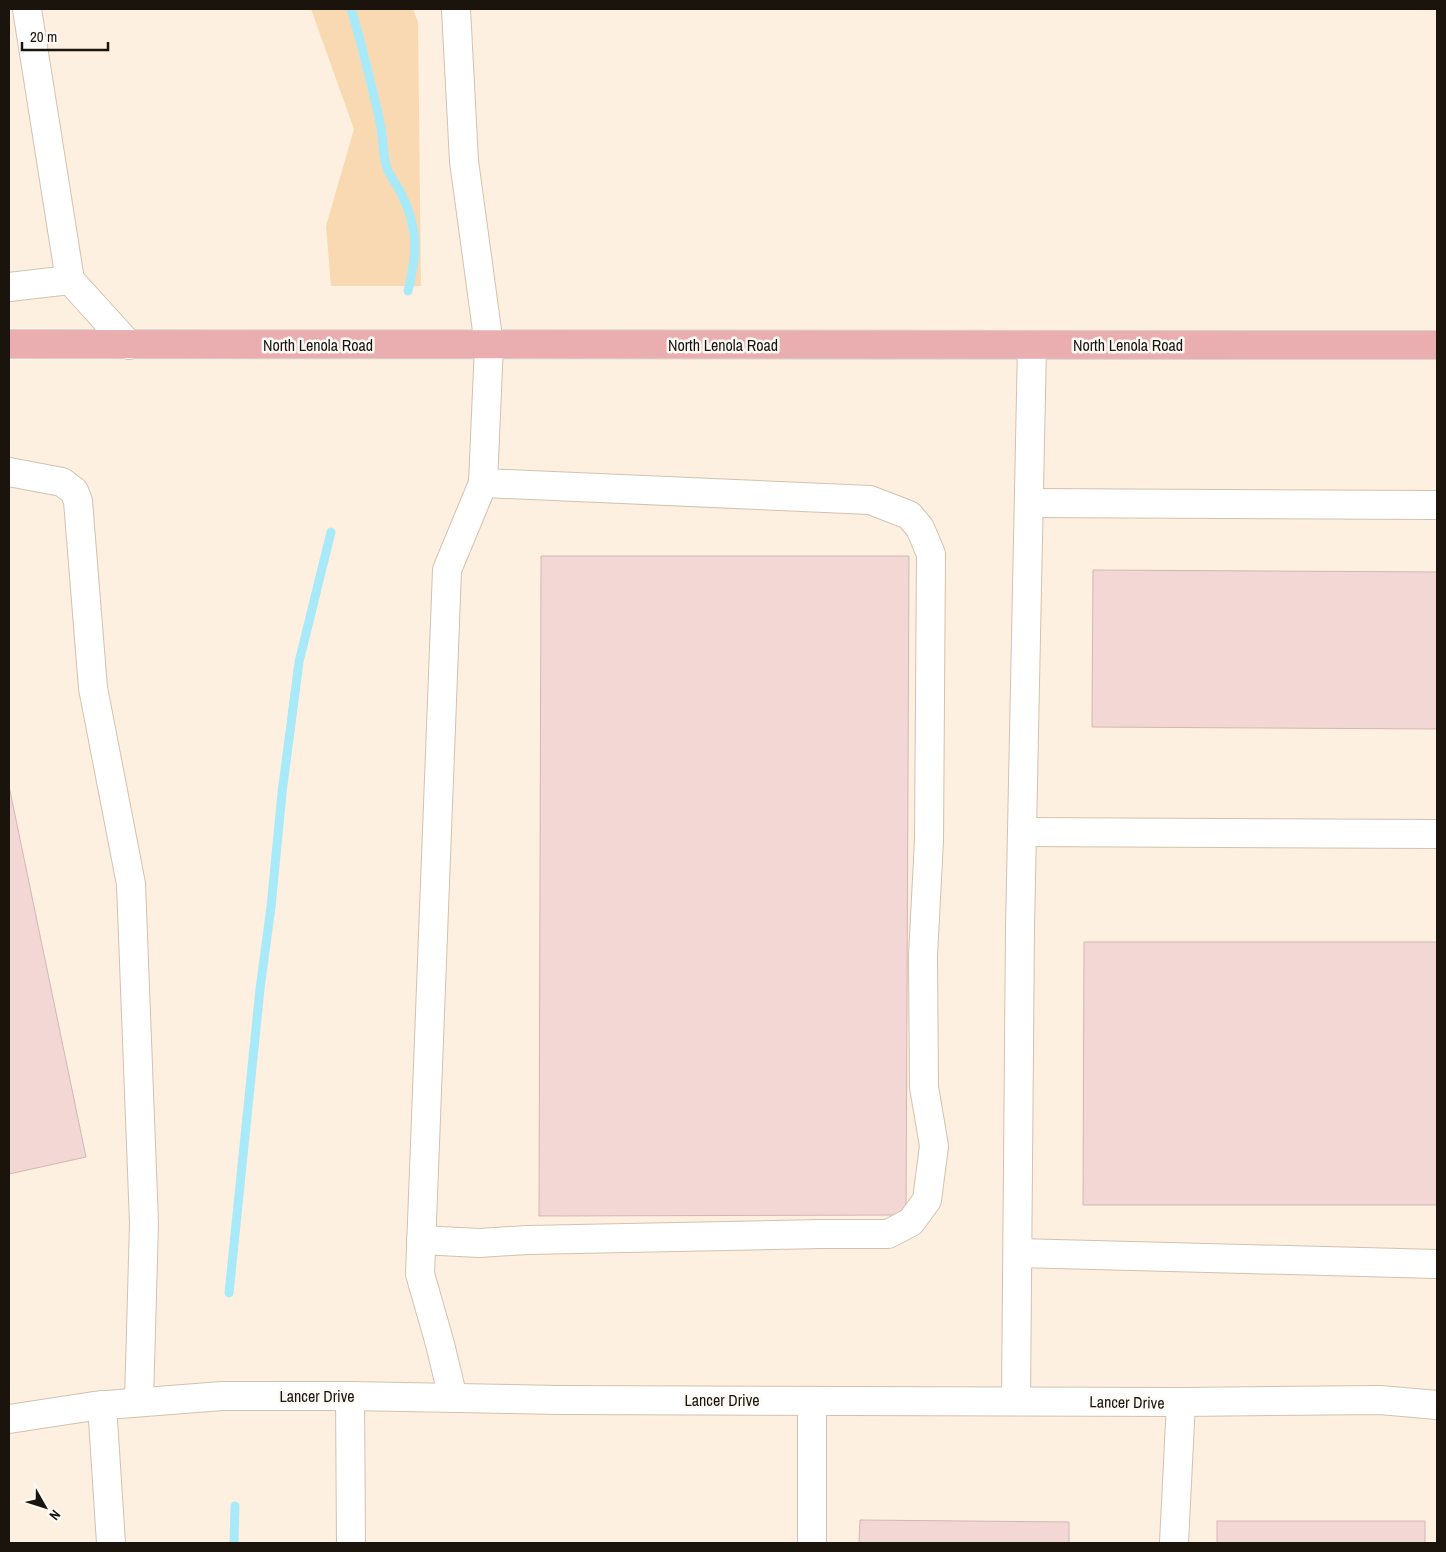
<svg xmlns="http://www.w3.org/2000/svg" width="1446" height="1552" font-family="'Archivo Narrow',sans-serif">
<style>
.built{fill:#fdf0e0}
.green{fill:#f9d9b1}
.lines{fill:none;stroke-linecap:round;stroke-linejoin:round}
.stream{stroke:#a8eaf9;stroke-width:9}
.building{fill:#f3d7d4;stroke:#d2b7b4}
.minor-casing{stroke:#d2c2ae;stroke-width:30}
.major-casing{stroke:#d6d5d3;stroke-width:30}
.minor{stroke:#fff;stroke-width:28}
.major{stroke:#eaadb0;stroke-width:28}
.labels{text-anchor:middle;stroke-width:5;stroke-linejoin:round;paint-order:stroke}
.street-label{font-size:16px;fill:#1a140d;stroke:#fdfaf6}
</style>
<rect width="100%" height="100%" fill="#fdfaf6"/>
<rect class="built" x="9" y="9" width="1428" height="1534"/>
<path class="green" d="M 311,9 L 413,9 L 418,22 L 421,286 L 331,286 L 326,226 L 354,129 Z"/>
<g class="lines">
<g class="stream">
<path d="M 351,9 C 363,48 372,87 381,127 C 383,140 383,153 386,165 C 388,174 398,186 402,195 C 419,230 417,255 408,291"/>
<path d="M 229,1293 L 260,989 L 271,907 L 282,793 L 299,662 L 331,532"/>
<path d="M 234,1543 L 235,1506"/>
</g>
</g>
<g class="building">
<path d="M 541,556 L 909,556 L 906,1215 L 539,1216 Z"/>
<path d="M 1093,570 L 1437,572 L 1437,729 L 1092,727 Z"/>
<path d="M 9,786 L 86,1157 L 9,1174 Z"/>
<path d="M 1084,942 L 1437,942 L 1437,1205 L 1083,1205 Z"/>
<path d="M 860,1520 L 1069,1522 L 1069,1543 L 859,1543 Z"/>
<rect x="1217" y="1521" width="208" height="22"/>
</g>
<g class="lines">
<defs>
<g id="minor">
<path d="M 27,9 L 70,280 L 129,345"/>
<path d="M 9,287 L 70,280"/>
<path d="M 9,472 L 62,482 L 74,491 L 78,501 L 93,688 L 131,884 L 144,1223 L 139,1402"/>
<path d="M 1029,503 L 1437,505"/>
<path d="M 1022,832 L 1437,834"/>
<path d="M 421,1240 L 479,1243 L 527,1240 L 821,1234 L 888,1234 L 911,1222 L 927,1200 L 934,1146 L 924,1087 L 923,956 L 929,840 L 931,554 L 920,528 L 909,515 L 870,500 L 483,483"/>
<path d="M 1018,1253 L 1437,1264"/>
<path d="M 350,1396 L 351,1543"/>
<path d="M 453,1398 L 440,1344 L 420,1274 L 447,570 L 483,483 L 489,345 L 464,161 L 456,9"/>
<path d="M 1016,1401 L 1020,928 L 1032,345"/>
<path d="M 102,1405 L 111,1543"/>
<path d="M 9,1419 L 94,1406 L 222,1396 L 350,1396 L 561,1400 L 1181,1402 L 1380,1400 L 1437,1405"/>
<path d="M 812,1543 L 812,1401"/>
<path d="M 1174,1543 L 1181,1402"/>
</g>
<path id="major" d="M 9,344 L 1437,345"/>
</defs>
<use href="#minor" class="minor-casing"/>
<use href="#major" class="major-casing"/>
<use href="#minor" class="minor"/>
<use href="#major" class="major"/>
</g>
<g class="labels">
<g class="street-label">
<text x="318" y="351">North Lenola Road</text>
<text x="723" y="351">North Lenola Road</text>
<text x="1128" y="351">North Lenola Road</text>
<text x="317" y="1402">Lancer Drive</text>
<text x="722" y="1406">Lancer Drive</text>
<text transform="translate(1127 1402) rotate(1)" y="6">Lancer Drive</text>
</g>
</g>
<rect width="1446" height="1552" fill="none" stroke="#1a140d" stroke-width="20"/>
<g transform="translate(45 1507) rotate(129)" stroke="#fdfaf6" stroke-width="4" paint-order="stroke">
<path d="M0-4L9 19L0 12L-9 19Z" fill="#1a140d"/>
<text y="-8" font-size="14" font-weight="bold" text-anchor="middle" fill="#1a140d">N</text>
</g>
<path d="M22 42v8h86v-8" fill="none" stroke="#1a140d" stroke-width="2.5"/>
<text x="30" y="42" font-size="15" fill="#1a140d" stroke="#fdfaf6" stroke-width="4" paint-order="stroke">20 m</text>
</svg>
